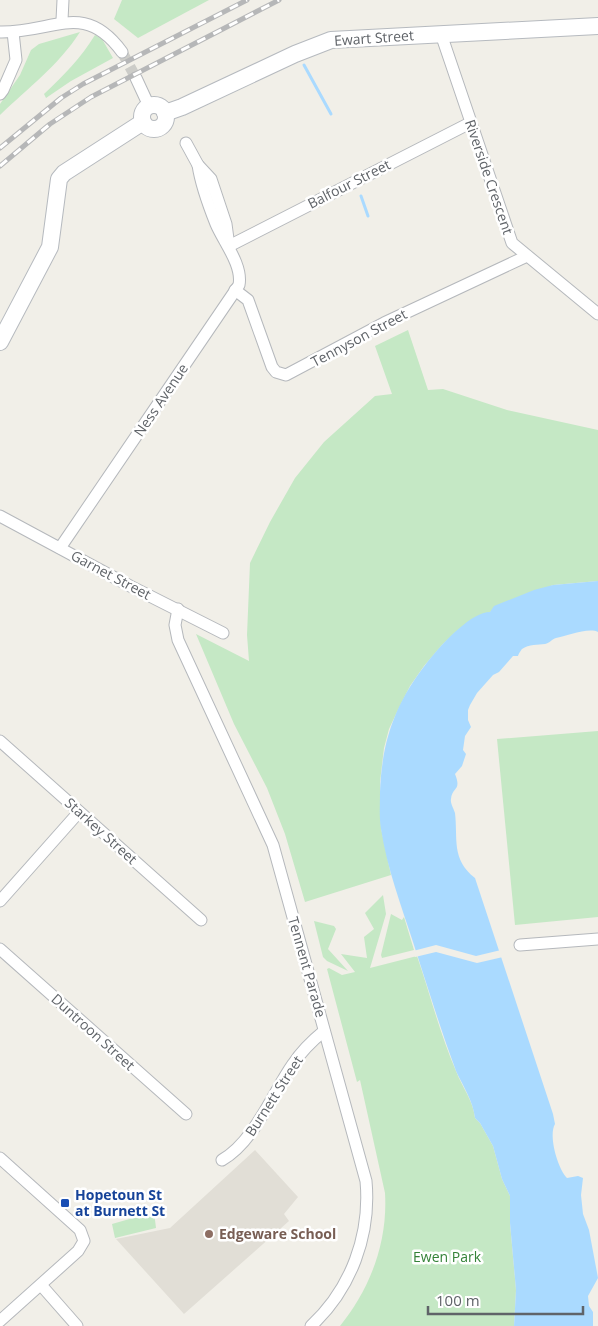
<svg xmlns="http://www.w3.org/2000/svg" width="598" height="1326" font-family="'Open Sans',sans-serif">
<style>
.education{fill:#e1ded6}
.green{fill:#c5e8c5}
.water{fill:#aadaff}
.pier{fill:#f1efe8}
.lines{fill:none;stroke-linecap:round;stroke-linejoin:round}
.stream{stroke:#aadaff;stroke-width:3}
.street-tunnel{stroke:#ccccc8;stroke-width:11;stroke-dasharray:11 5.5;stroke-linecap:butt}
.street-casing{stroke:#b5b8bc;stroke-width:13}
.secondary-casing{stroke:#b6babf;stroke-width:18}
.street{stroke:#fff;stroke-width:11}
.secondary{stroke:#fff;stroke-width:16}
.rail-casing{stroke:#b6b7b8;stroke-width:5}
.rail{stroke:#fff;stroke-width:3;stroke-dasharray:9;stroke-linecap:butt}
.transit-dot{fill:#1a4fb4;stroke:#fff;stroke-width:2}
.education-dot{fill:#8d6e63;stroke:#fff;stroke-width:2}
.labels{text-anchor:middle;stroke-width:5;stroke-linejoin:round;paint-order:stroke}
.street-label{font-size:14px;fill:#5f6368;stroke:#fff}
.transit-label{font-size:14px;font-weight:bold;fill:#164399;stroke:#fff;text-anchor:start}
.education-label{font-size:14px;font-weight:bold;fill:#785e54;stroke:#fff;text-anchor:start}
.park-label{font-size:14px;fill:#348238;stroke:#fff}
</style>
<rect width="100%" height="100%" fill="#f1efe8"/>
<path class="education" d="M 255,1150 L 298,1197 L 284,1214 L 289,1221 L 184,1314 L 116,1239 L 170,1228 Z"/>
<g class="green">
<path d="M 122,0 L 209,0 L 138,38 L 114,19 Z"/>
<path d="M 80,32 C 59,65 28,88 0,115 L 0,104 L 20,75 L 31,50 L 39,44 Z"/>
<path d="M 95,35 L 102,39 L 113,58 L 71,81 L 46,98 L 44,94 C 64,75 81,58 95,35 Z"/>
<path d="M 408,330 L 428,390 L 443,389 L 507,410 L 598,430 L 598,581 L 553,585 L 490,612 L 459,629 L 442,645 L 424,666 L 410,686 L 397,712 L 389,729 L 384,748 L 380,782 L 381,828 L 391,875 L 305,902 L 285,834 L 267,788 L 234,724 L 196,634 L 249,661 L 247,635 L 250,563 L 270,522 L 295,478 L 324,442 L 375,396 L 392,394 L 375,346 Z"/>
<path d="M 598,731 L 598,917 L 515,925 L 497,739 Z"/>
<path d="M 383,895 L 386,914 L 370,968 L 417,956 C 430,994 440,1034 456,1071 C 462,1087 473,1100 475,1118 L 480,1123 L 493,1146 L 502,1179 L 510,1196 L 510,1223 L 516,1290 L 514,1326 L 340,1326 C 370,1289 388,1242 385,1193 L 360,1080 L 357,1082 L 327,969 L 329,968 L 342,975 L 355,972 L 341,954 L 367,958 L 364,937 L 374,929 L 365,913 Z"/>
<path d="M 391,914 L 402,920 L 404,917 L 414,950 L 382,958 L 381,955 Z"/>
<path d="M 314,921 L 334,926 L 336,929 L 328,949 L 348,971 L 327,961 L 323,957 Z"/>
<path d="M 154,1212 L 156,1228 L 115,1238 L 112,1224 Z"/>
</g>
<path class="water" d="M 598,581 L 598,632 C 589,627 566,636 556,638 C 552,639 550,643 545,644 C 538,645 529,644 522,649 C 521,650 518,655 518,656 L 513,656 L 499,672 L 493,675 L 477,693 L 470,705 L 468,710 L 468,720 L 471,727 L 465,736 L 463,750 L 466,754 L 462,766 L 455,774 C 462,791 452,787 451,799 C 450,803 454,809 455,813 C 458,839 451,859 475,878 L 553,1114 L 555,1124 C 548,1136 558,1169 567,1178 L 578,1176 L 583,1178 L 581,1195 L 583,1214 L 589,1230 L 598,1278 L 588,1296 L 589,1306 L 593,1312 L 593,1326 L 514,1326 L 516,1290 L 510,1223 L 510,1196 L 502,1179 L 493,1146 L 480,1123 L 475,1118 C 473,1101 463,1086 456,1071 C 440,1028 427,985 413,942 C 401,905 387,868 381,829 C 379,817 380,804 380,792 C 382,736 398,697 434,654 C 445,641 472,612 490,612 L 494,606 L 534,590 L 553,585 Z"/>
<path class="pier" d="M 436,945 L 476,956 L 501,950 L 503,957 L 477,963 L 436,952 L 415,957 L 413,951 Z"/>
<g class="lines">
<g class="stream">
<path d="M 304,65 L 331,114"/>
<path d="M 361,196 L 368,216"/>
</g>
<path class="street-tunnel" d="M 122,52 L 136,78"/>
<defs>
<g id="street">
<path d="M 62,20 L 63,0"/>
<path d="M 0,32 C 54,33 84,0 122,52"/>
<path d="M 441,34 L 512,243 L 598,314"/>
<path d="M 136,78 L 149,106"/>
<path d="M 0,94 L 3,90 L 16,60 L 13,32"/>
<path d="M 186,143 L 198,165 L 211,179 L 226,224 L 228,239"/>
<path d="M 229,246 L 470,123"/>
<path d="M 235,290 L 248,300 L 272,367 L 276,372 L 286,375 L 384,323 L 527,256"/>
<path d="M 0,516 L 130,586 L 223,633"/>
<path d="M 60,548 L 239,285 C 243,265 223,241 216,224 C 208,204 201,185 198,165"/>
<path d="M 178,609 L 175,625 L 178,640 L 273,845 L 366,1181 C 371,1235 351,1289 311,1326"/>
<path d="M 0,741 L 201,920"/>
<path d="M 0,901 L 79,812"/>
<path d="M 520,945 L 598,939"/>
<path d="M 0,949 L 186,1114"/>
<path d="M 0,1158 L 80,1230 L 84,1241 L 78,1251 L 0,1321"/>
<path d="M 222,1160 C 254,1142 272,1094 293,1064 C 301,1052 313,1040 324,1031"/>
<path d="M 41,1285 L 77,1326"/>
</g>
<g id="secondary">
<circle cx="154" cy="117" r="12"/>
<path d="M 165,113 L 182,107 L 295,54 L 331,40 L 598,26"/>
<path d="M 0,342 L 50,247 L 59,179 L 64,173 L 143,122"/>
</g>
</defs>
<use href="#street" class="street-casing"/>
<use href="#secondary" class="secondary-casing"/>
<use href="#street" class="street"/>
<use href="#secondary" class="secondary"/>
<defs>
<g id="rail">
<path d="M 0,148 L 61,98 L 83,84 L 247,0"/>
<path d="M 0,166 L 50,124 L 91,97 L 279,0"/>
</g>
</defs>
<use href="#rail" class="rail-casing"/>
<use href="#rail" class="rail"/>
</g>
<rect class="transit-dot" x="60" y="1198" width="10" height="10" rx="2.5"/>
<circle class="education-dot" cx="209" cy="1234" r="5"/>
<g class="labels">
<g class="street-label">
<text transform="translate(374 38) rotate(-4)" y="5">Ewart Street</text>
<text transform="translate(489 177) rotate(71)" y="5">Riverside Crescent</text>
<text transform="translate(349 184) rotate(-27)" y="5">Balfour Street</text>
<text transform="translate(359 338) rotate(-28)" y="5">Tennyson Street</text>
<text transform="translate(161 400) rotate(-56)" y="5">Ness Avenue</text>
<text transform="translate(111 575) rotate(28)" y="5">Garnet Street</text>
<text transform="translate(101 831) rotate(42)" y="5">Starkey Street</text>
<text transform="translate(307 967) rotate(74)" y="5">Tennent Parade</text>
<text transform="translate(93 1032) rotate(42)" y="5">Duntroon Street</text>
<text transform="translate(274 1096) rotate(-57)" y="5">Burnett Street</text>
</g>
<g class="transit-label">
<text x="75" y="1200">Hopetoun St<tspan x="75" dy="16">at Burnett St</tspan></text>
</g>
<g class="education-label">
<text x="219" y="1239">Edgeware School</text>
</g>
<g class="park-label">
<text x="447" y="1262">Ewen Park</text>
</g>
</g>
<path d="M428 1306v8h155v-8" fill="none" stroke="#5f6368" stroke-width="2.5"/>
<text x="436" y="1306" font-size="15" fill="#5f6368" stroke="#ffffff" stroke-width="4" paint-order="stroke">100 m</text>
</svg>
